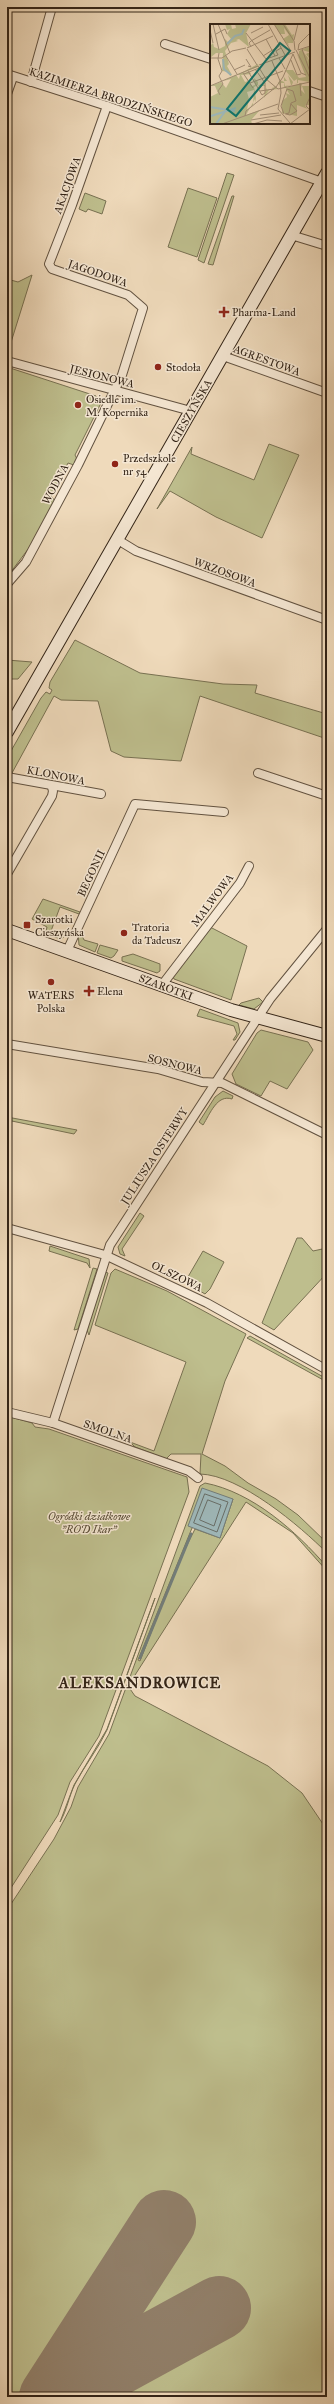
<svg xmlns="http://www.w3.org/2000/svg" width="334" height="2404" font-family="'IM FELL Great Primer',serif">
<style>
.green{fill:#bebe8d;stroke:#787152;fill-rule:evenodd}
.water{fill:#9eb8ba;stroke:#737d79}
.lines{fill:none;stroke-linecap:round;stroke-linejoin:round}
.shore{stroke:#686e68;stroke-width:1}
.stream{stroke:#737d79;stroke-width:3}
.runway{stroke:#917f69;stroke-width:64}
.street-casing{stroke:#625240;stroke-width:10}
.secondary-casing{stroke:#332417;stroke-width:14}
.street{stroke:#f5e7d3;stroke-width:8}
.secondary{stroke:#f5e7d3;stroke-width:12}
.poi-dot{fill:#8f2418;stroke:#f5e7d3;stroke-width:1.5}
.labels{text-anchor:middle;stroke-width:3;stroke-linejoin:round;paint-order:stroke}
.street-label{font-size:11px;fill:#332417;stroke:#f5e7d3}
.poi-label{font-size:11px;fill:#332417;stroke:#f5e7d3;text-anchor:start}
.park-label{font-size:11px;font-style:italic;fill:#564a34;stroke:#f5e7d3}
.district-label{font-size:15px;font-weight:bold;letter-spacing:1px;fill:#332417;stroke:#f5e7d3}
.inset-river{fill:none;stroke:#9eb8ba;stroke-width:2}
.inset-road{fill:none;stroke:#a49179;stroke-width:1}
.view{fill:#0f766e;fill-opacity:0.15;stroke:#0f766e;stroke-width:2}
.inset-edge{fill:none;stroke:#332417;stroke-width:2}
</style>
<rect width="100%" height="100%" fill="#efdabb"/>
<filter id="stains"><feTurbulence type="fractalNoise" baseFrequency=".005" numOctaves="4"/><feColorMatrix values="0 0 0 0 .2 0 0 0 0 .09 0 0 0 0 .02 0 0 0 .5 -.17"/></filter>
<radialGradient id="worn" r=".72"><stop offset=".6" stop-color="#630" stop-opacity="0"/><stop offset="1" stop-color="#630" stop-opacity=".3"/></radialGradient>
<g class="green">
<path d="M 227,173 L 234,175 L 204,263 L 198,260 Z"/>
<path d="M 188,188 L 217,198 L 197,257 L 168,247 Z"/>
<path d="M 85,193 L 106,201 L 102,214 L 88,209 L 86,212 L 79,209 Z"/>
<path d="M 232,196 L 234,196 L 213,265 L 208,264 Z"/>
<path d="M 32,275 L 8,352 L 7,352 L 7,279 L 18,282 Z"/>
<path d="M 7,367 L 96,396 L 101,403 L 75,455 L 77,459 L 74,465 L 68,463 L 51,496 L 55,501 L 32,544 L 7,577 Z"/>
<path d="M 269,444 L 299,455 L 262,538 L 216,517 L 170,491 L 157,509 L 192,447 L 191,454 L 254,480 Z"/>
<path d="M 75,640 L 140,673 L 223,684 L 257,685 L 255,693 L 327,714 L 327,739 L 200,696 L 181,761 L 124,757 L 111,751 L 98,701 L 61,700 L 54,696 L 12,773 L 7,771 L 7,758 L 41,698 L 46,692 L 50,694 L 52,690 L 49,688 L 50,682 Z"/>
<path d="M 7,660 L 32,662 L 18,679 L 7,679 Z"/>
<path d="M 43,899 L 80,912 L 79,914 L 60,907 L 51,931 L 65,936 C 59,942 52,935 46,931 L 47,927 L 32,919 Z"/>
<path d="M 210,927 L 247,946 L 231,1000 L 174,979 L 173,977 Z"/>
<path d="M 80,931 L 84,940 L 98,944 L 95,952 L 79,945 L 78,933 Z"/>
<path d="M 100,945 L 118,950 L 114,956 L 111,958 L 97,953 Z"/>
<path d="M 133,954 L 160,964 L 160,971 L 157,973 L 122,961 L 122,957 Z"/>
<path d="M 259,998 L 263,1002 L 254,1009 L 239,1005 L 241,1003 Z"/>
<path d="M 200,1009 L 238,1023 L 240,1032 L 235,1040 L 233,1040 L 237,1034 L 234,1026 L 197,1016 Z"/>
<path d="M 261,1030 L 308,1042 L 313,1050 L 287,1089 L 270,1081 L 261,1096 L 236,1084 L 232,1074 L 257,1033 Z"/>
<path d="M 223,1091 L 233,1096 L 232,1099 C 217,1094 210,1114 203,1125 L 199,1122 L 215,1097 Z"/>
<path d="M 7,1117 L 77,1130 L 74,1134 L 7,1120 Z"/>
<path d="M 140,1213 L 144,1216 L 122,1249 L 125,1256 L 120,1254 L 118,1247 Z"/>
<path d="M 297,1238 L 302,1238 L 313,1251 L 327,1248 L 327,1273 L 274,1330 L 262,1323 Z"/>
<path d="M 50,1246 L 89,1259 L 90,1268 L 87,1263 L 49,1251 Z"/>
<path d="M 203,1251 L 224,1262 L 210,1289 L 205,1294 L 185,1282 Z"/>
<path d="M 93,1268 L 97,1269 L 78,1329 L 74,1330 Z"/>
<path d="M 115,1269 L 167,1291 L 246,1334 L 225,1381 L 202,1454 L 225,1466 L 248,1483 L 276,1499 L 298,1515 L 327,1543 L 327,1553 C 300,1526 240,1475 200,1474 L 201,1454 L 171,1454 L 166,1459 L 135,1447 L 130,1442 L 154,1451 L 186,1362 L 95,1325 L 111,1273 Z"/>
<path d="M 105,1272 L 108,1273 L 89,1335 L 87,1330 Z"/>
<path d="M 250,1336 L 327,1379 L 327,1382 L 247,1338 Z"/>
<path d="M 7,1416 L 32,1423 L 35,1427 L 49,1429 L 187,1477 L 189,1492 L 99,1736 L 70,1782 L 58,1815 L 7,1894 Z"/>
<path d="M 205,1483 C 252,1492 296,1531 327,1567 L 327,1571 L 293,1533 L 246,1502 L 128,1686 L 135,1696 L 268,1766 L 302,1793 L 327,1830 L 327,2397 L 7,2397 L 7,1910 L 54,1839 L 71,1807 L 78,1787 L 109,1734 L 200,1486 ZM 233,1499 L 220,1538 L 195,1529 L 179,1561 L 140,1661 L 138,1660 L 192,1528 Z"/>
<path d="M 155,1598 L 107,1730 C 98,1749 85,1765 75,1784 C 69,1796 67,1810 60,1822 L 74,1785 L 107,1729 Z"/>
</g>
<path class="water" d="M 202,1488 L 233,1499 L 220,1538 L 188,1526 Z"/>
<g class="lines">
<g class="shore">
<path d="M 205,1494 L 228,1502 L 217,1532 L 194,1523 Z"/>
<path d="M 208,1500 L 221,1505 L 214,1526 L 200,1520 Z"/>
</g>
<path class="stream" d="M 140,1658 L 191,1534"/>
<g class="runway">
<path d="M 51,2397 L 164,2222"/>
<path d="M 56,2397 L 219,2308"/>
</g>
<defs>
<g id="street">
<path d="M 165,44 L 211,59"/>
<path d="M 7,74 L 107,106 L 322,182"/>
<path d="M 31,82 L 52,7"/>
<path d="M 309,91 L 327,97"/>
<path d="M 7,94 L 13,77"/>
<path d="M 291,235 L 327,246"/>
<path d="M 223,356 L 327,393"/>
<path d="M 7,361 L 191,411"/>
<path d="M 118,540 L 136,551 L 327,620"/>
<path d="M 7,584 L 26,562 L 78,465 L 122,375 L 143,308 L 128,295 L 52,269 L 49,264 L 72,205 L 107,106"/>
<path d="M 258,773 L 327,796"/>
<path d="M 7,777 L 101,794"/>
<path d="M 7,874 L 52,796 L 53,791 L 52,787"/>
<path d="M 67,951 L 135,804 L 224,812"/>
<path d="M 162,985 L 240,883 L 249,866"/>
<path d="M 7,1044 L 158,1069 L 202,1082 L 222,1083 L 327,1135"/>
<path d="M 7,1228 L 105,1255 L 207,1303 L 327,1370"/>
<path d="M 7,1412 L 53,1423 L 189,1471 L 198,1478"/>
<path d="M 53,1423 L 110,1245 L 270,999 L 327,929"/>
</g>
<g id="secondary">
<path d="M 7,732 L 327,173"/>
<path d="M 7,930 L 231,1010 L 327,1036"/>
</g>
</defs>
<use href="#street" class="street-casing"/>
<use href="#secondary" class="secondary-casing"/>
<use href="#street" class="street"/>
<use href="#secondary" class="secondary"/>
</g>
<g class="poi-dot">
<path d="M222 306h4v4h4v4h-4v4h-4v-4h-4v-4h4z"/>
<circle cx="158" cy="367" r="4"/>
<circle cx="78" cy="405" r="4"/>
<circle cx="115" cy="464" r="4"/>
<rect x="23" y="921" width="8" height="8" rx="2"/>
<circle cx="124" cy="933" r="4"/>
<circle cx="51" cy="982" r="4"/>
<path d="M87 985h4v4h4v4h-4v4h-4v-4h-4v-4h4z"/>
</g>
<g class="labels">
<g class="street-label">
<text transform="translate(111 97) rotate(18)" y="4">KAZIMIERZA BRODZIŃSKIEGO</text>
<text transform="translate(67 185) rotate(-70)" y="4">AKACJOWA</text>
<text transform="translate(98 273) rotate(19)" y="4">JAGODOWA</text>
<text transform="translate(267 360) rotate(20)" y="4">AGRESTOWA</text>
<text transform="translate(102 376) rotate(14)" y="4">JESIONOWA</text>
<text transform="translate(191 411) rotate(-60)" y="4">CIESZYŃSKA</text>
<text transform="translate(55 484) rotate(-62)" y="4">WODNA</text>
<text transform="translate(225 572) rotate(20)" y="4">WRZOSOWA</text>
<text transform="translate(56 775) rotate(11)" y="4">KLONOWA</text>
<text transform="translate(91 873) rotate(-65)" y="4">BEGONII</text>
<text transform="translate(212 900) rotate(-53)" y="4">MALWOWA</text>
<text transform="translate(166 987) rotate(20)" y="4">SZAROTKI</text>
<text transform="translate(175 1064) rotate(14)" y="4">SOSNOWA</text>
<text transform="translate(154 1156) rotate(-57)" y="4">JULIUSZA OSTERWY</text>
<text transform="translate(177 1276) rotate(26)" y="4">OLSZOWA</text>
<text transform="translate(108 1431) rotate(19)" y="4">SMOLNA</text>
</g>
<g class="poi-label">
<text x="232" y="316">Pharma-Land</text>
<text x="166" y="371">Stodoła</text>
<text x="86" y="403">Osiedle im.<tspan x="86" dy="13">M. Kopernika</tspan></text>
<text x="123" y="462">Przedszkole<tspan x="123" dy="13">nr 54</tspan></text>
<text x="35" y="923">Szarotki<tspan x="35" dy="13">Cieszyńska</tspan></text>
<text x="132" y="931">Tratoria<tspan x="132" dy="13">da Tadeusz</tspan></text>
<text x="97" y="995">Elena</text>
<text x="51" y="999" text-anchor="middle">WATERS<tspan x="51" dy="13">Polska</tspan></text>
</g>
<g class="park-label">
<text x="89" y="1520">Ogródki działkowe<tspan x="89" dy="13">"ROD Ikar"</tspan></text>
</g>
<g class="district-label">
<text x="140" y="1688">ALEKSANDROWICE</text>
</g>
</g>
<g transform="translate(210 24)">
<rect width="100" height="100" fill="#efdabb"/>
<path d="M 15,0 L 21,0 L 22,5 L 26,4 L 25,0 L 41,0 L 36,9 L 39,23 L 29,15 L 26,16 L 28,17 L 21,19 L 15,27 L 19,40 L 17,42 L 22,51 L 20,52 L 19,48 L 12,47 L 13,29 L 6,29 L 0,34 L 1,21 L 3,19 L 4,23 L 9,25 L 15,22 L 15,15 L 18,18 L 21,15 L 17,10 L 20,5 L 17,6 ZM 64,0 L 75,0 L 82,11 L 84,10 L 83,19 L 78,19 L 79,22 L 73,15 L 79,11 L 74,4 L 75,10 L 70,10 ZM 100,22 L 99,28 L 92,26 L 98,34 L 97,38 L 99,34 L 96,30 L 100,28 L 98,29 L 100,29 L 100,58 L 88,56 L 88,59 L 83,60 L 87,59 L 87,55 L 84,57 L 75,46 L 83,46 L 89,54 L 96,53 L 87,30 L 89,33 L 89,27 ZM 48,40 L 50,46 L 48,43 L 33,49 L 40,48 L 41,50 L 31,51 L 35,58 L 38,57 L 35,51 L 42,62 L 45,61 L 44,54 L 48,58 L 48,62 L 51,60 L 55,61 L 57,66 L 62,65 L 62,63 L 63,65 L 64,62 L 68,65 L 59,66 L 54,74 L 56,62 L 48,62 L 51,70 L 48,61 L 44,63 L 46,74 L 45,79 L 45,75 L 36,91 L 50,86 L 41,96 L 42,100 L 0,100 L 0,73 L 8,69 L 5,62 L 0,62 L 11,58 L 16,64 L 21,55 L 13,57 L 26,51 L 29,55 L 30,51 L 27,51 ZM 44,66 L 43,81 L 37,86 L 39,75 L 37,68 ZM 78,51 L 83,58 L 82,61 L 77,62 L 76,64 L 92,59 L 91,66 L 95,70 L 92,62 L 100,62 L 100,81 L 96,81 L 97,79 L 95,82 L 98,85 L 87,81 L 87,92 L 72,89 L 72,77 L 77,73 L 76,69 L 80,71 L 75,63 L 72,64 L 74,63 L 74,59 L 71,59 L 71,63 L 68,59 L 70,56 L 74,58 L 74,53 L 77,57 L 74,57 L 75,62 L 81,61 Z" fill="#bebe8d" fill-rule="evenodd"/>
<path class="inset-river" d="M 17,20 L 25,12 L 32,10 L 34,5M 13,35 L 14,45 L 21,51M 0,83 L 25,87M 1,92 L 26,84M 6,100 L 22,78"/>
<path class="inset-road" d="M 3,0 L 9,26M 8,0 L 20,29M 58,0 L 75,31M 64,0 L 81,27M 73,0 L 84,17 L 85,26M 0,6 L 3,19M 36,9 L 56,35 L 68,31 L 66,27 L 71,24M 41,9 L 53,3M 6,10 L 15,5 L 17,10M 56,15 L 65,32M 84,16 L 88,0M 41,23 L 39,19 L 41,17 L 60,6M 37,24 L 63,12M 37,25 L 47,41M 92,25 L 100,48M 86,26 L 100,54M 88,26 L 89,20 L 100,9M 88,26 L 100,22M 83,30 L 91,49 L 96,51M 16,32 L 27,50M 53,32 L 69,22M 0,34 L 12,34 L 22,27 L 36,24M 69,34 L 75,45M 36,35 L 41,43 L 38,42M 81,36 L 87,51 L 91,50M 62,37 L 70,57 L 71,69 L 68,85 L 80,99M 49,41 L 85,28M 48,42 L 56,55 L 68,65 L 100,58M 45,45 L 55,59 L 55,69 L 52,71M 24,46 L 35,41M 38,47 L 52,71M 33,49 L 43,64M 34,50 L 49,44M 9,52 L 12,47 L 8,35 L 9,29M 9,52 L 13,60 L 8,67 L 10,71M 40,59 L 73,47M 90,59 L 91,72M 0,62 L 48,42M 66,63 L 73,53 L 83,30M 50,67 L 64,65M 99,85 L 96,82 L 100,73M 74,90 L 71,82 L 77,65M 75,90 L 79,89 L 81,79 L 86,77 L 83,67 L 77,65M 76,90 L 80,91 L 87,87 L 81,80M 50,91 L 69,89M 35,92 L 36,87 L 66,63M 41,96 L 71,91M 12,100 L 68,80M 43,100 L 57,96 L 72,97M 80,100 L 100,85"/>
<path class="view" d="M 70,19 L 80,27 L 26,92 L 17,85 Z"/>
<rect width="100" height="100" class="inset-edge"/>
</g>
<rect width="334" height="2404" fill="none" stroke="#efdabb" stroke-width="24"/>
<rect x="8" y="8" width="318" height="2388" fill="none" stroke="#332417" stroke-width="2"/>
<rect x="12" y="12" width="310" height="2380" fill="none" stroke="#332417"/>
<rect width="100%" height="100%" filter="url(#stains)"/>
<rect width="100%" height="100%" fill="url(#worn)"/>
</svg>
